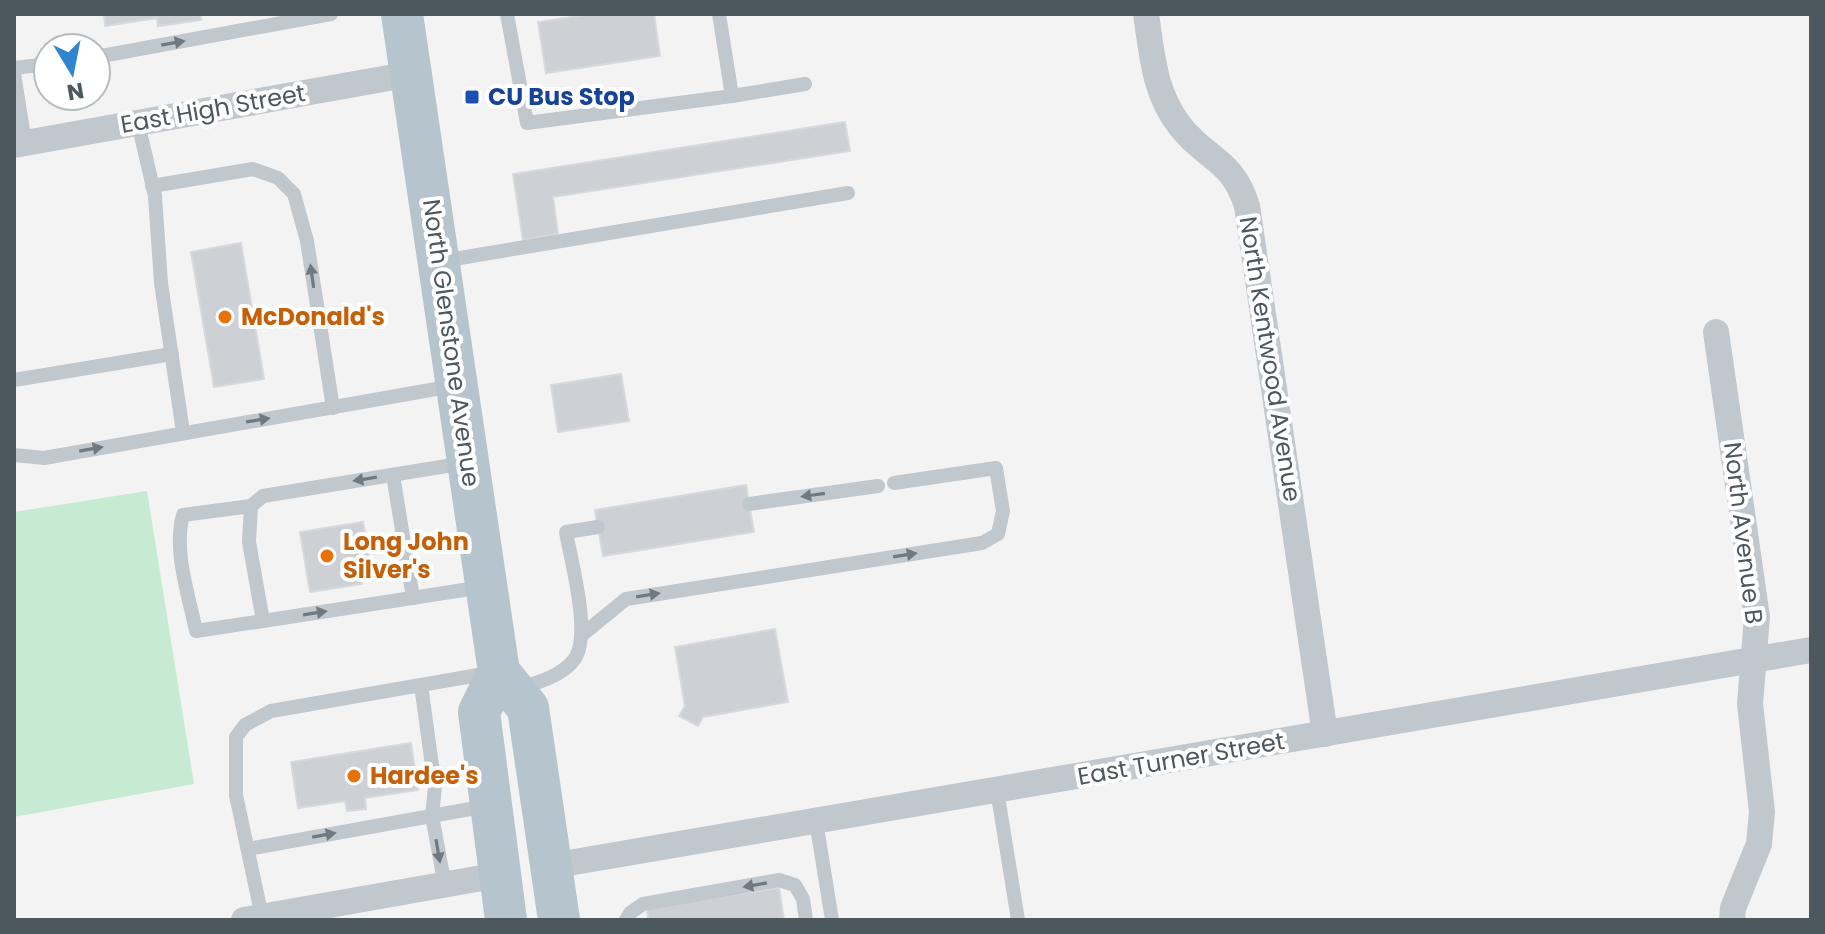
<svg xmlns="http://www.w3.org/2000/svg" width="1825" height="934" font-family="Poppins,sans-serif">
<style>
.green{fill:#c7ebd2}
.building{fill:#cdd0d4;stroke:#d7d9dd;stroke-width:2}
.lines{fill:none;stroke-linecap:round;stroke-linejoin:round}
.lane{stroke:#c0c7cd;stroke-width:14}
.street{stroke:#c0c7cd;stroke-width:26}
.primary{stroke:#b6c4cd;stroke-width:42}
.oneway{fill:#6f797f}
.transit-dot{fill:#1a4fb4;stroke:#fff;stroke-width:3}
.food-dot{fill:#e8710a;stroke:#fff;stroke-width:3}
.labels{text-anchor:middle;stroke-width:8;stroke-linejoin:round;paint-order:stroke}
.transit-label{font-size:24px;font-weight:bold;fill:#164399;stroke:#fff;text-anchor:start}
.street-label{font-size:24px;fill:#4c575e;stroke:#fff}
.food-label{font-size:24px;font-weight:bold;fill:#c56008;stroke:#fff;text-anchor:start}
</style>
<rect width="100%" height="100%" fill="#f4f3f3"/>
<path class="green" d="M 147,491 L 194,784 L 14,817 L 14,512 Z"/>
<g class="building">
<path d="M 104,14 L 200,14 L 201,20 L 158,26 L 157,18 L 105,26 Z"/>
<path d="M 593,14 L 654,14 L 660,56 L 546,73 L 538,22 Z"/>
<path d="M 845,122 L 850,151 L 553,197 L 558,234 L 523,240 L 513,174 Z"/>
<path d="M 241,243 L 264,379 L 214,387 L 191,252 Z"/>
<path d="M 621,374 L 629,421 L 558,432 L 551,385 Z"/>
<path d="M 746,485 L 754,532 L 603,556 L 595,510 Z"/>
<path d="M 363,522 L 370,563 L 359,564 L 362,584 L 310,592 L 300,532 Z"/>
<path d="M 775,629 L 788,702 L 703,717 L 698,726 L 679,716 L 685,706 L 675,647 Z"/>
<path d="M 411,743 L 418,790 L 365,798 L 366,809 L 347,811 L 345,801 L 298,808 L 291,762 Z"/>
<path d="M 779,888 L 784,920 L 648,920 L 647,908 Z"/>
</g>
<g class="lines">
<g class="lane">
<path d="M 507,14 L 527,123 L 732,96 L 719,14"/>
<path d="M 96,57 L 331,14"/>
<path d="M 14,68 L 48,64"/>
<path d="M 14,73 L 25,143"/>
<path d="M 732,96 L 805,84"/>
<path d="M 138,123 L 155,196 L 161,283 L 183,432"/>
<path d="M 152,186 L 253,169 L 278,178 L 294,194 L 307,241 L 333,408"/>
<path d="M 442,261 L 848,193"/>
<path d="M 14,380 L 172,354"/>
<path d="M 14,455 L 44,458 L 453,386"/>
<path d="M 465,463 L 263,496 L 251,506 L 249,542 L 263,621 L 483,587"/>
<path d="M 393,475 L 413,598"/>
<path d="M 749,504 L 878,486"/>
<path d="M 251,506 L 183,515 C 173,551 189,596 196,631 L 263,621"/>
<path d="M 583,634 L 626,599 L 982,543 L 998,534 L 1003,511 L 996,468 L 894,483"/>
<path d="M 421,685 L 435,787 L 432,816 L 445,886"/>
<path d="M 517,689 C 536,683 560,677 573,661 C 593,639 571,561 566,532 L 598,527"/>
<path d="M 997,790 L 1018,920"/>
<path d="M 816,821 L 832,920"/>
<path d="M 248,849 L 487,806"/>
<path d="M 262,917 L 236,795 L 236,737 L 245,725 L 271,711 L 490,673"/>
<path d="M 626,920 L 630,913 L 643,904 L 779,880 L 795,885 L 803,899 L 806,920"/>
</g>
<g class="street">
<path d="M 1146,14 C 1152,54 1154,93 1180,126 C 1206,160 1232,158 1247,206 L 1325,734"/>
<path d="M 14,145 L 411,74"/>
<path d="M 1716,332 L 1757,617 L 1750,704 L 1762,812 L 1759,844 L 1733,908 L 1732,920"/>
<path d="M 551,866 L 1811,650"/>
<path d="M 244,920 L 499,875"/>
</g>
<g class="primary">
<path d="M 402,14 L 499,672 L 528,708 L 559,920"/>
<path d="M 499,672 L 479,712 L 506,920"/>
</g>
</g>
<defs><path id="oneway-solid" d="M-6-.8H1V-3.2L6.5 0L1 3.2V.8H-6Z" transform="scale(2)"/></defs>
<g class="oneway">
<use href="#oneway-solid" transform="translate(173 43) rotate(-10)"/>
<use href="#oneway-solid" transform="translate(312 276) rotate(-98)"/>
<use href="#oneway-solid" transform="translate(258 420) rotate(-9)"/>
<use href="#oneway-solid" transform="translate(91 449) rotate(-10)"/>
<use href="#oneway-solid" transform="translate(365 479) rotate(171)"/>
<use href="#oneway-solid" transform="translate(813 495) rotate(172)"/>
<use href="#oneway-solid" transform="translate(905 555) rotate(-9)"/>
<use href="#oneway-solid" transform="translate(648 595) rotate(-9)"/>
<use href="#oneway-solid" transform="translate(315 613) rotate(-9)"/>
<use href="#oneway-solid" transform="translate(324 835) rotate(-10)"/>
<use href="#oneway-solid" transform="translate(438 851) rotate(80)"/>
<use href="#oneway-solid" transform="translate(755 885) rotate(170)"/>
</g>
<rect class="transit-dot" x="464" y="89" width="16" height="16" rx="4"/>
<g class="food-dot">
<circle cx="225" cy="317" r="8"/>
<circle cx="327" cy="556" r="8"/>
<circle cx="354" cy="776" r="8"/>
</g>
<g class="labels">
<g class="transit-label">
<text x="488" y="105">CU Bus Stop</text>
</g>
<g class="street-label">
<text transform="translate(213 109) rotate(-10)" y="8">East High Street</text>
<text transform="translate(451 343) rotate(82)" y="8">North Glenstone Avenue</text>
<text transform="translate(1270 359) rotate(81)" y="8">North Kentwood Avenue</text>
<text transform="translate(1743 533) rotate(83)" y="8">North Avenue B</text>
<text transform="translate(1181 759) rotate(-10)" y="8">East Turner Street</text>
</g>
<g class="food-label">
<text x="241" y="325">McDonald's</text>
<text x="343" y="550">Long John<tspan x="343" dy="28">Silver's</tspan></text>
<text x="370" y="784">Hardee's</text>
</g>
</g>
<rect width="1825" height="934" fill="none" stroke="#4c575e" stroke-width="32"/>
<g transform="translate(72 72) rotate(170)"><circle r="38" fill="#ffffff" stroke="#b7bcbf" stroke-width="2"/>
<path d="M0-6L14 30L0 20L-14 30Z" fill="#3085d0"/>
<text y="-12" font-size="22" font-weight="bold" text-anchor="middle" fill="#4c575e">N</text>
</g>
</svg>
